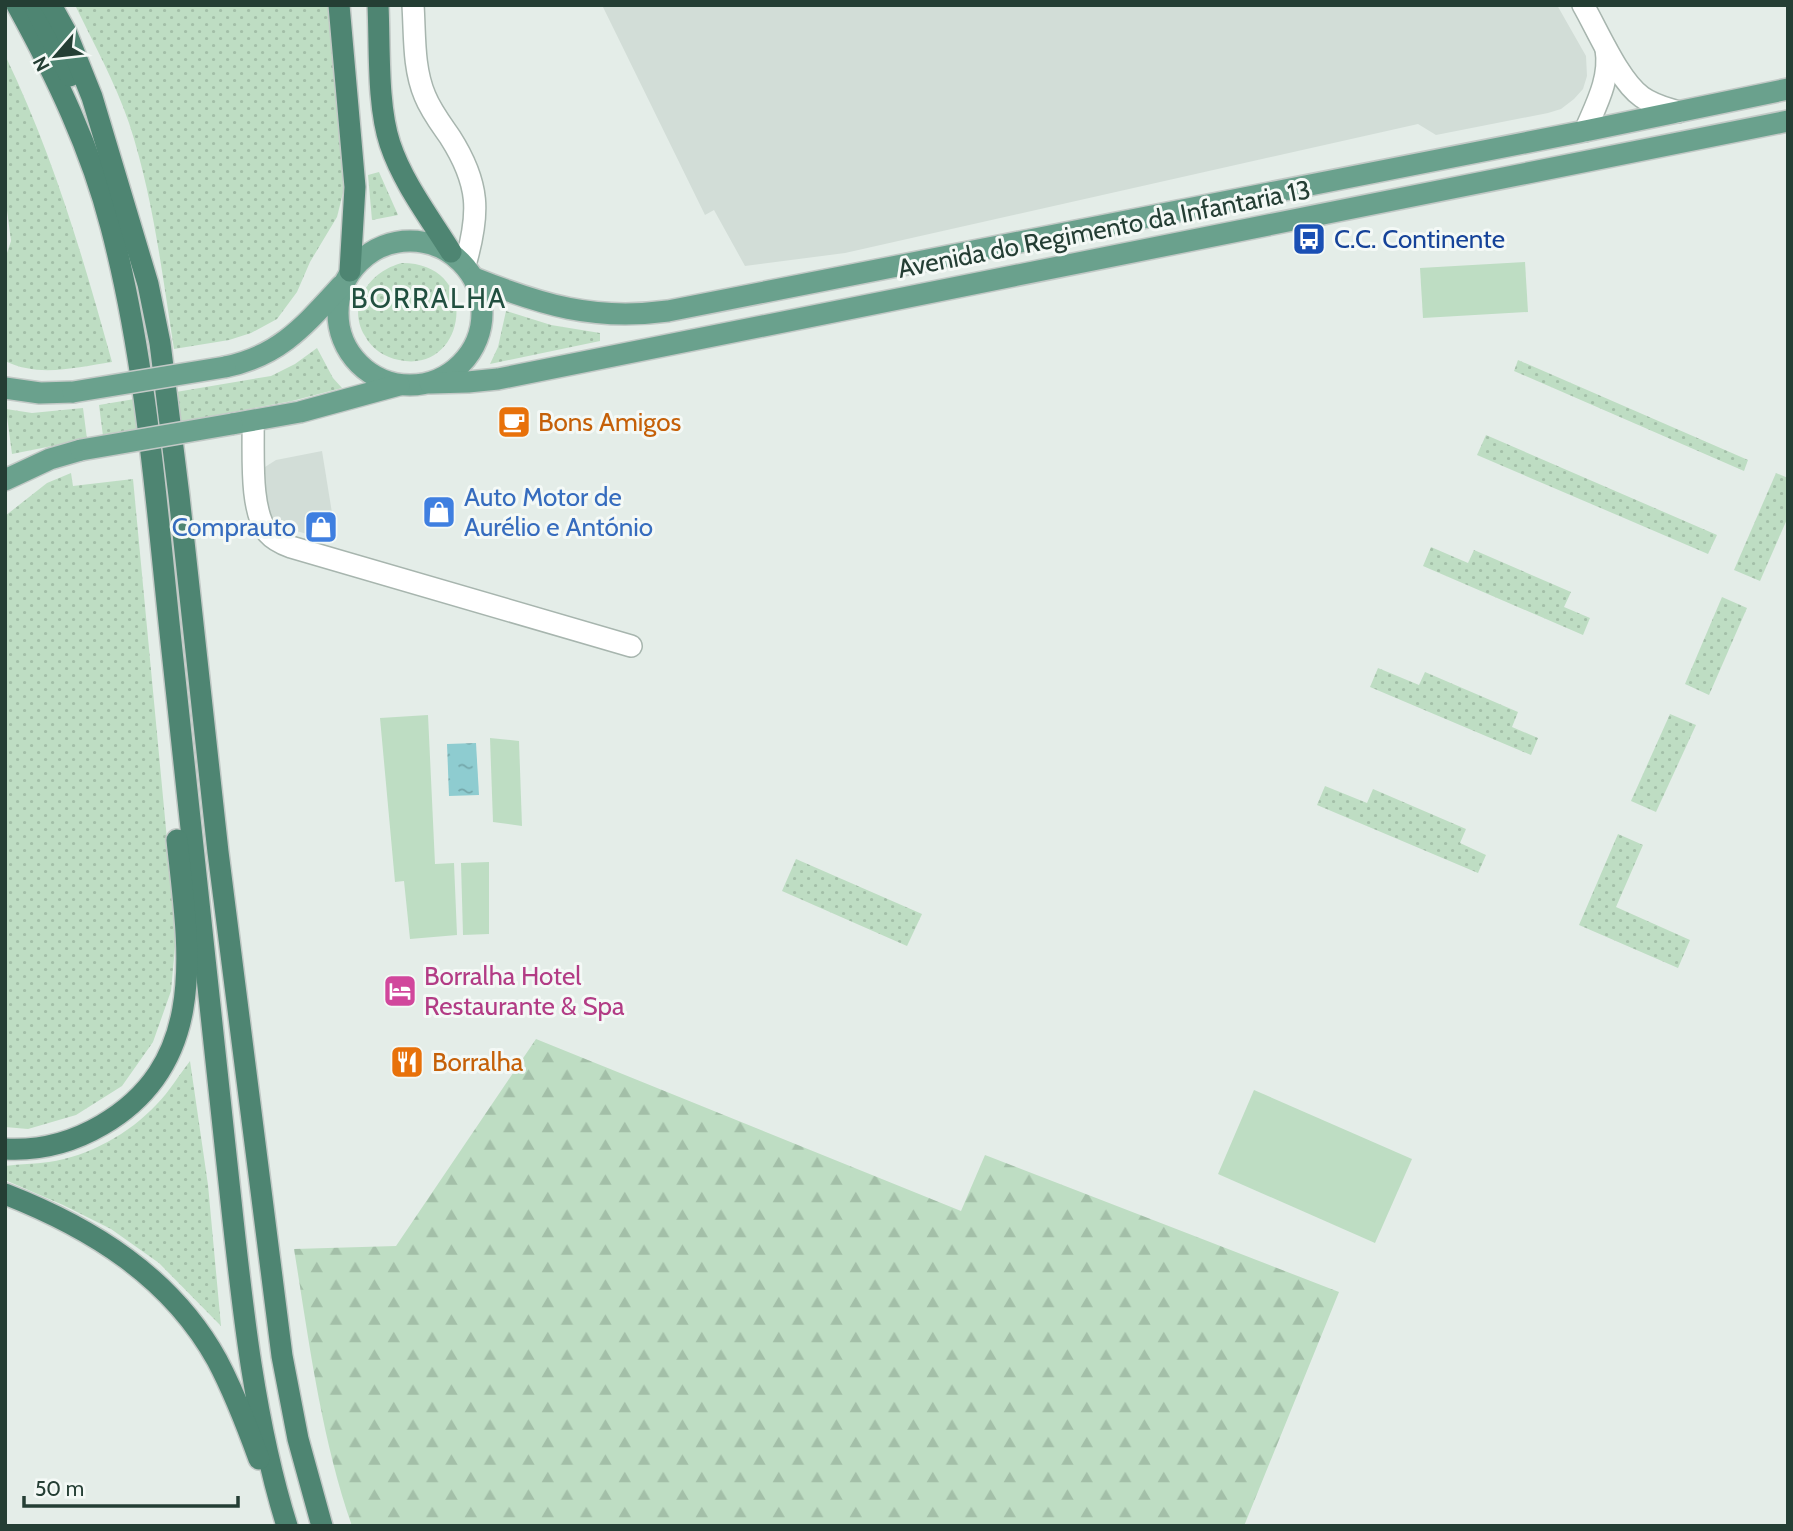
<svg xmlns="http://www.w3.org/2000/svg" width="1793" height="1531" font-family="Cabin,sans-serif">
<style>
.built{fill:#d2ddd7}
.grass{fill:url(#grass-dots)}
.forest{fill:url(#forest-firs)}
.green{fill:#beddc3}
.water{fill:url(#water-ripples)}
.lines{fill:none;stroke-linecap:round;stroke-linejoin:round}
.minor-casing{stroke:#a7b5ae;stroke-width:24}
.primary-casing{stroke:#c2c9c6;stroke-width:24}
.trunk-casing{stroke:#c2c9c6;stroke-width:24}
.minor{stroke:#fff;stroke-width:21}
.primary{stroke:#6aa18d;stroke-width:21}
.trunk{stroke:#4e8572;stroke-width:21}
.primary-bridge-casing{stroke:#c2c9c6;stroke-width:24;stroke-linecap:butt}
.primary-bridge{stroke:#6aa18d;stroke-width:21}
.labels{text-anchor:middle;stroke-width:6;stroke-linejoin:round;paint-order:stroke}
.street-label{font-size:26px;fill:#243e34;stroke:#f4f9f6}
.transit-label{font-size:26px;fill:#164399;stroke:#f4f9f6;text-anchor:start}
.food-label{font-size:26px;fill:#c56008;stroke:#f4f9f6;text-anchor:start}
.shop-label{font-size:26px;fill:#366cbe;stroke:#f4f9f6;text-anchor:start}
.hotel-label{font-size:26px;fill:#b23c85;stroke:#f4f9f6;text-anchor:start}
.neighbourhood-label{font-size:28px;letter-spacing:2px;fill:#204f3f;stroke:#f4f9f6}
</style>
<defs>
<pattern id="grass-dots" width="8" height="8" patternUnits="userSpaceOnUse" patternTransform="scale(1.75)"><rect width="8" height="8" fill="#beddc3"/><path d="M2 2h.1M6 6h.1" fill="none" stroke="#a3bfa8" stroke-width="1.8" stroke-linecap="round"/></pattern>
<pattern id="forest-firs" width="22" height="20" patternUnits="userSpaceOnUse" patternTransform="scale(1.75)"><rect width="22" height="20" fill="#beddc3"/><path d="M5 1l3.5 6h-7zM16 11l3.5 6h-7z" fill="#a3bfa8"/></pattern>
<pattern id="water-ripples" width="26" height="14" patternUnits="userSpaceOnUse" patternTransform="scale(1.75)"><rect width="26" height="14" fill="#8eccd0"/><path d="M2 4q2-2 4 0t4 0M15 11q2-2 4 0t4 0" fill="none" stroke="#74a7aa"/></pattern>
</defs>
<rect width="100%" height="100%" fill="#e4ede8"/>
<g class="built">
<path d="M 602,5 L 1557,5 L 1586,56 L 1587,76 L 1583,89 L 1574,99 L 1561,109 L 1548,113 L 1436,135 L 1418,124 L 845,253 L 745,266 L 714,210 L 705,215 Z"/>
<path d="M 322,451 L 332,513 L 335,542 L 279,526 L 273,523 L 266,515 L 263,474 L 265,467 L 276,460 Z"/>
</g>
<g class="grass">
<path d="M 75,5 L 328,5 L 344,167 L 344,189 L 337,217 L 310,262 L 297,292 L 277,319 L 251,333 L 229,340 L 174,349 C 162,273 153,196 129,123 C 115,82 94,44 75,5 Z"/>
<path d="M 5,55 C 54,157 82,254 112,362 C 77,367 39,378 5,361 L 5,259 L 11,241 L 5,195 Z"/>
<path d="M 379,172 L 398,215 L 372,220 L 368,175 Z"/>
<path d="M 402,263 C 483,263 467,375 399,360 C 384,357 372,349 365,336 C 346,304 370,271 402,263 Z"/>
<path d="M 506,311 L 551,325 L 600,333 L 600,341 L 490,364 L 498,347 Z"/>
<path d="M 317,348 L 333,378 L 342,388 L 292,401 L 103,436 L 99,405 L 271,376 L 295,364 Z"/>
<path d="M 1518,360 L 1748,460 L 1744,471 L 1514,371 Z"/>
<path d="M 83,408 L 87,439 L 12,454 L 6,409 L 32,413 Z"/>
<path d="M 1486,435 L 1717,535 L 1708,554 L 1477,455 Z"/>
<path d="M 71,473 L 73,486 L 133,479 L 176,935 L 171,991 L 153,1042 L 122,1086 L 76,1115 L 28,1129 L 5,1127 L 5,516 L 47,483 Z"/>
<path d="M 1776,473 L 1788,478 L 1788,517 L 1760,581 L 1734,570 Z"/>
<path d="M 1431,547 L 1468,563 L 1474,550 L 1571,592 L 1564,607 L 1590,618 L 1583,635 L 1423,566 Z"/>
<path d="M 1722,597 L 1747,608 L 1709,695 L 1685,684 Z"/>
<path d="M 1378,668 L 1419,685 L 1425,672 L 1518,712 L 1512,727 L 1538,738 L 1531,755 L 1370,687 Z"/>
<path d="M 1670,714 L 1696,725 L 1656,812 L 1631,801 Z"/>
<path d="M 1325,786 L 1367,803 L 1373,789 L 1466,829 L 1460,843 L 1486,855 L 1478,873 L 1317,805 Z"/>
<path d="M 1618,834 L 1643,845 L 1616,907 L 1690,940 L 1678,968 L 1579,925 Z"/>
<path d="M 796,859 L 922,914 L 907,946 L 782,891 Z"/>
<path d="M 190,1061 L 208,1185 L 221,1326 L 159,1263 L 111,1229 L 63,1205 L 5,1180 L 5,1166 C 20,1164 34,1164 49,1162 C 89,1156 129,1134 157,1104 C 169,1092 179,1075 190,1061 Z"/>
</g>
<path class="forest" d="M 536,1039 L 961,1211 L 985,1155 L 1339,1292 L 1244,1526 L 352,1526 C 321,1437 309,1341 294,1249 L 396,1246 Z"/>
<g class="green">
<path d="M 1525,262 L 1528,312 L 1423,318 L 1420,268 Z"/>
<path d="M 428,715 L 435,864 L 454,863 L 457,935 L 410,939 L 404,881 L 395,882 L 380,718 Z"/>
<path d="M 490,738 L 519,741 L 522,826 L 493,822 Z"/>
<path d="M 489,862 L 489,934 L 463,935 L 461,863 Z"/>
<path d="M 1254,1090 L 1412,1159 L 1375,1243 L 1218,1174 Z"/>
</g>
<path class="water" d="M 476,743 L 479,795 L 449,796 L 447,744 Z"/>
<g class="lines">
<defs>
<g id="minor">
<path d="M 413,5 C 415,35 413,68 425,96 C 431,111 441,124 450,137 C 480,184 480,213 465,265"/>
<path d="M 1583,5 C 1598,31 1619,81 1642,97 C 1653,105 1666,108 1678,112"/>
<path d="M 1585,131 C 1596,105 1611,78 1606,49"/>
<path d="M 253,421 C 254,451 249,510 268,533 C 274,540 283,544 291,547 L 631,646"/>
</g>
<g id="primary">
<circle cx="410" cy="313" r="72"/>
<path d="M 474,278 C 542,305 594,321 668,311 L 1585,131 L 1788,89"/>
<path d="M 225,367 C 280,356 305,325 342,285"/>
<path d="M 430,383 L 468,382 L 498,379 L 1788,121"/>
<path d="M 5,388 L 40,393 L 73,392"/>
<path d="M 232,424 L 300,412 L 399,385"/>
<path d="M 5,480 L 50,459 L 81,450"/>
</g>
<g id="trunk">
<path d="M 17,5 C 56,76 91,149 111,227 C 148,368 157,516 173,660 C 191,828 209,996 227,1164 C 240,1283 251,1411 287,1526"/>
<path d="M 34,5 L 70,76"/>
<path d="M 51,5 L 66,32 L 92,97 L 148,284 L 160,343 L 179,496 L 218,852 L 282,1356 L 298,1439 L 322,1526"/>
<path d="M 339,5 L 355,187 L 350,271"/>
<path d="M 378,5 C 380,47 377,105 390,144 C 403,183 430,218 451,252"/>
<path d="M 5,1149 C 40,1151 73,1142 102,1125 C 211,1062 188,945 177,840"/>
<path d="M 5,1194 C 92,1228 171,1277 217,1360 C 234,1392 247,1426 259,1459"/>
</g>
</defs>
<use href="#minor" class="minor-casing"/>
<use href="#primary" class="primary-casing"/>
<use href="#trunk" class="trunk-casing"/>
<use href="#minor" class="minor"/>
<use href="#primary" class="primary"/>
<use href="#trunk" class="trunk"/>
<defs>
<g id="primary-bridge">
<path d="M 73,392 L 225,367"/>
<path d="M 81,450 L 232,424"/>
</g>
</defs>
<use href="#primary-bridge" class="primary-bridge-casing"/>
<use href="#primary-bridge" class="primary-bridge"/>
</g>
<defs>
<symbol id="bus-square" viewBox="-11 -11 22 22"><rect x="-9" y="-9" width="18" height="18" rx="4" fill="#1a4fb4" stroke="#f4f9f6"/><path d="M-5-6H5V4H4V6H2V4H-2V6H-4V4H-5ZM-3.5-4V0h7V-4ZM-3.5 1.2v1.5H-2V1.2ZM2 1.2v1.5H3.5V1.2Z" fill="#fff"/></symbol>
<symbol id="cafe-square" viewBox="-11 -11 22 22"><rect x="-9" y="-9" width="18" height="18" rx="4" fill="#e8710a" stroke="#f4f9f6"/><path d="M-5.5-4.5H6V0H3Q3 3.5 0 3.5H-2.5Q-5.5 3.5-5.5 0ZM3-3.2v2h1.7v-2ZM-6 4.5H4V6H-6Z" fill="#fff"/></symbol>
<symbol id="shop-square" viewBox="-11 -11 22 22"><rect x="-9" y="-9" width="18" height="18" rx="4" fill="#3f7fe0" stroke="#f4f9f6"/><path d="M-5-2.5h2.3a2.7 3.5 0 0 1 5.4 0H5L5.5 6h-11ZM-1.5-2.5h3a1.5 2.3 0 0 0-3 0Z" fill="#fff"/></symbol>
<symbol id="hotel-square" viewBox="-11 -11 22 22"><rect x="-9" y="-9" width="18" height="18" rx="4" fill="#d1479c" stroke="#f4f9f6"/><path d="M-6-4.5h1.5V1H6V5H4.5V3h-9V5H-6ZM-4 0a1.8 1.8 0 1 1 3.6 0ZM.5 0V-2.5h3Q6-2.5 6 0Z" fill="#fff"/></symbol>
<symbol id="restaurant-square" viewBox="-11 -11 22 22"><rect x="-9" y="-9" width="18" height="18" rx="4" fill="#e8710a" stroke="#f4f9f6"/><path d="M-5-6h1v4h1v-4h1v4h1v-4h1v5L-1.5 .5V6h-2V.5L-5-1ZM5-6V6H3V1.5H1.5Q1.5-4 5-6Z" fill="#fff"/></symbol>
</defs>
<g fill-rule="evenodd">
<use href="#bus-square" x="1290" y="220" width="38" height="38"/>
<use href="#cafe-square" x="495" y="403" width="38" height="38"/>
<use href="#shop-square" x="420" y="493" width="38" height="38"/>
<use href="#shop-square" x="302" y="508" width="38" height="38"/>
<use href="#hotel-square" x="381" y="972" width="38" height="38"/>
<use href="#restaurant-square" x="388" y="1043" width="38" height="38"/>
</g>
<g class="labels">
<g class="street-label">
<text transform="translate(1104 229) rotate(-11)" y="9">Avenida do Regimento da Infantaria 13</text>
</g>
<g class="transit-label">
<text x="1334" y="248">C.C. Continente</text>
</g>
<g class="food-label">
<text x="538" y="431">Bons Amigos</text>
<text x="432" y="1071">Borralha</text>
</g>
<g class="shop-label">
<text x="464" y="506">Auto Motor de<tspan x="464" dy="30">Aurélio e António</tspan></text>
<text x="296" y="536" text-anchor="end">Comprauto</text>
</g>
<g class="hotel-label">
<text x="424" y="985">Borralha Hotel<tspan x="424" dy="30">Restaurante &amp; Spa</tspan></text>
</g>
<g class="neighbourhood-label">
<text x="429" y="308">BORRALHA</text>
</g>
</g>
<rect width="1793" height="1531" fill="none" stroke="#243e34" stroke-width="14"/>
<g transform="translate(56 56) rotate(242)" stroke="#f4f9f6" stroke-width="5" paint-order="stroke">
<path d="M0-5L12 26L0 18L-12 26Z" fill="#243e34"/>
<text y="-10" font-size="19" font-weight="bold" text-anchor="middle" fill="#243e34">N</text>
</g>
<path d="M24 1496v10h214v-10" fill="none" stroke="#243e34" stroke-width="3.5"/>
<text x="35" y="1496" font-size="21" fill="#243e34" stroke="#f4f9f6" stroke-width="5" paint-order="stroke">50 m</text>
</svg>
